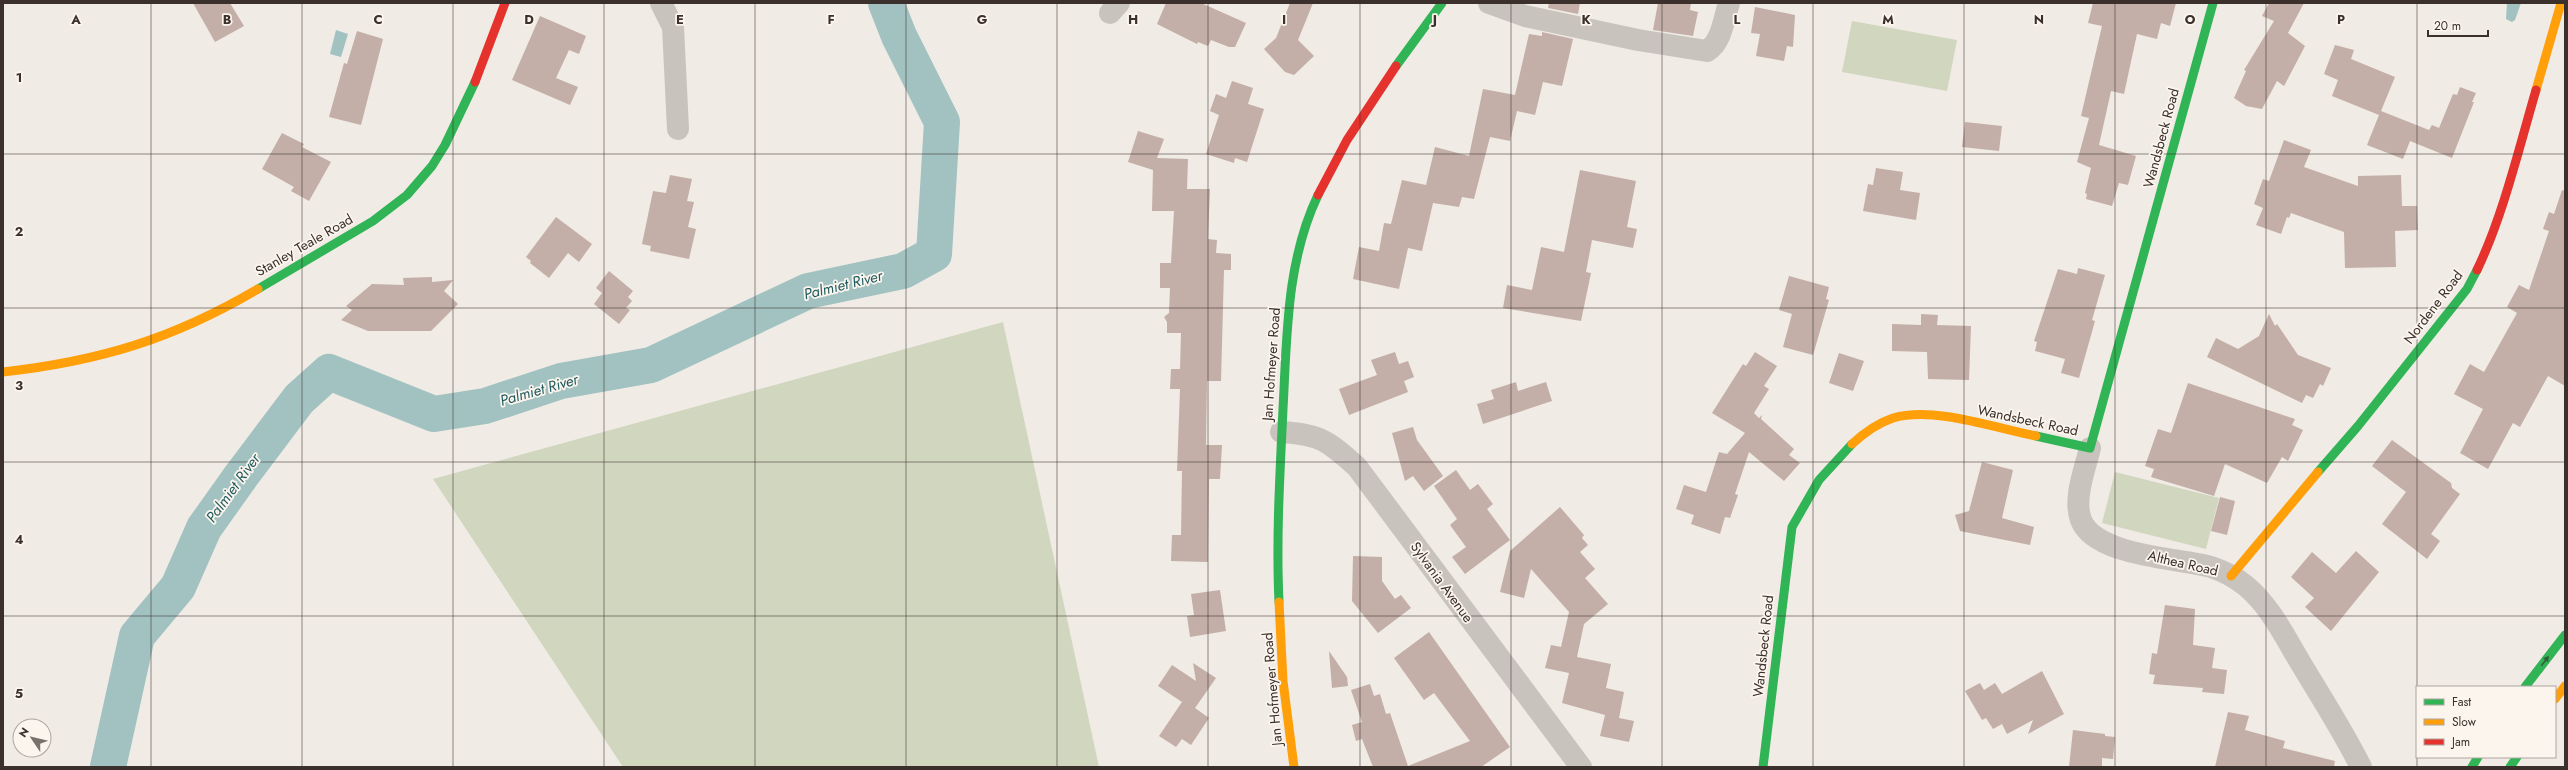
<svg xmlns="http://www.w3.org/2000/svg" width="2568" height="770" font-family="Jost,sans-serif">
<style>
.green{fill:#d1d6bf}
.water{fill:#a1c2c1}
.lines{fill:none;stroke-linecap:round;stroke-linejoin:round}
.river{stroke:#a1c2c1;stroke-width:36}
.building{fill:#c3afa7}
.street{stroke:#c9c3be;stroke-width:22}
.fast{stroke:#30b455;stroke-width:9}
.slow{stroke:#ff9f0a;stroke-width:9}
.jam{stroke:#e5322d;stroke-width:9}
.oneway{fill:#375e3a}
.grid{fill:none;stroke:#3b302b;stroke-width:1;stroke-opacity:0.55}
.labels{text-anchor:middle;stroke-width:3.5;stroke-linejoin:round;paint-order:stroke}
.street-label{font-size:14px;fill:#3b302b;stroke:#fbf5ee}
.water-label{font-size:15px;font-style:italic;fill:#1f5a5e;stroke:#fbf5ee}
.grid-label{font-size:13px;text-anchor:middle;font-weight:bold;fill:#3b302b;stroke:#fbf5ee;stroke-width:3.5;stroke-linejoin:round;paint-order:stroke}
</style>
<rect width="100%" height="100%" fill="#f0ebe5"/>
<g class="green">
<path d="M 1852,21 L 1957,40 L 1947,91 L 1842,72 Z"/>
<path d="M 1003,322 L 1099,767 L 623,767 L 433,479 Z"/>
<path d="M 2115,472 L 2219,498 L 2206,549 L 2102,523 Z"/>
</g>
<g class="water">
<path d="M 2507,3 L 2521,3 L 2515,20 L 2512,22 L 2506,19 Z"/>
<path d="M 336,30 L 348,34 L 341,57 L 330,54 Z"/>
</g>
<g class="lines">
<path class="river" d="M 108,767 L 137,636 L 178,587 L 204,528 L 241,476 L 299,399 L 329,372 L 434,414 L 485,406 L 561,381 L 651,365 L 808,291 L 903,271 L 934,254 L 942,122 L 899,36 L 886,3"/>
</g>
<g class="building">
<path d="M 193,3 L 230,3 L 244,26 L 215,42 Z"/>
<path d="M 1166,3 L 1201,3 L 1246,23 L 1235,47 L 1229,47 L 1211,40 L 1208,46 L 1198,42 L 1197,44 L 1157,24 Z"/>
<path d="M 1290,3 L 1313,3 L 1298,40 L 1314,56 L 1294,75 L 1285,72 L 1264,49 L 1276,38 Z"/>
<path d="M 1549,3 L 1580,3 L 1578,14 L 1548,8 Z"/>
<path d="M 1658,3 L 1691,3 L 1690,10 L 1698,12 L 1693,36 L 1653,30 Z"/>
<path d="M 2093,3 L 2176,3 L 2170,26 L 2161,23 L 2157,39 L 2137,34 L 2124,94 L 2111,91 L 2099,145 L 2136,156 L 2128,185 L 2119,183 L 2112,206 L 2086,199 L 2087,194 L 2085,193 L 2091,168 L 2077,162 L 2089,118 L 2081,116 L 2102,26 L 2088,23 Z"/>
<path d="M 2269,3 L 2304,3 L 2288,33 L 2305,46 L 2284,86 L 2277,81 L 2262,109 L 2246,106 L 2234,98 L 2246,71 L 2244,70 L 2274,21 L 2262,16 Z"/>
<path d="M 1755,7 L 1795,15 L 1793,47 L 1787,46 L 1784,61 L 1756,56 L 1760,34 L 1751,33 Z"/>
<path d="M 540,16 L 586,36 L 579,54 L 569,50 L 556,78 L 578,87 L 570,105 L 512,80 Z"/>
<path d="M 357,31 L 383,39 L 361,125 L 329,117 L 344,63 L 347,64 Z"/>
<path d="M 1542,32 L 1573,39 L 1562,86 L 1543,82 L 1535,115 L 1517,111 L 1510,141 L 1490,137 L 1474,199 L 1462,197 L 1459,207 L 1433,203 L 1422,251 L 1408,248 L 1399,289 L 1353,279 L 1359,247 L 1379,251 L 1384,223 L 1391,224 L 1402,180 L 1426,185 L 1435,147 L 1469,156 L 1483,89 L 1515,95 L 1529,34 L 1542,36 Z"/>
<path d="M 2335,45 L 2354,50 L 2351,59 L 2395,77 L 2381,111 L 2429,130 L 2432,125 L 2439,128 L 2453,94 L 2457,95 L 2460,87 L 2476,93 L 2472,102 L 2474,102 L 2452,158 L 2410,141 L 2403,159 L 2367,145 L 2379,115 L 2332,96 L 2338,80 L 2324,74 Z"/>
<path d="M 1232,81 L 1253,88 L 1248,104 L 1264,109 L 1247,162 L 1235,158 L 1234,163 L 1206,154 L 1219,115 L 1210,111 L 1216,94 L 1226,98 Z"/>
<path d="M 1965,122 L 2002,126 L 1999,151 L 1962,147 Z"/>
<path d="M 1138,131 L 1164,139 L 1157,158 L 1188,159 L 1187,189 L 1210,189 L 1208,239 L 1217,240 L 1216,253 L 1231,254 L 1231,270 L 1224,270 L 1221,381 L 1207,381 L 1206,445 L 1222,445 L 1220,479 L 1209,479 L 1208,562 L 1171,561 L 1172,535 L 1181,535 L 1182,471 L 1177,471 L 1180,389 L 1170,389 L 1171,369 L 1180,369 L 1181,333 L 1167,333 L 1167,322 L 1164,317 L 1169,313 L 1170,288 L 1160,288 L 1160,263 L 1171,263 L 1174,211 L 1152,211 L 1153,170 L 1128,162 Z"/>
<path d="M 282,133 L 304,144 L 302,147 L 331,162 L 309,201 L 291,191 L 294,187 L 262,169 Z"/>
<path d="M 2284,140 L 2311,150 L 2304,167 L 2358,186 L 2358,176 L 2401,175 L 2402,206 L 2417,206 L 2418,230 L 2395,231 L 2396,267 L 2345,268 L 2344,232 L 2291,213 L 2289,218 L 2287,217 L 2281,234 L 2256,225 L 2263,208 L 2254,204 L 2263,179 L 2269,181 Z"/>
<path d="M 1876,168 L 1903,172 L 1900,190 L 1920,193 L 1916,220 L 1863,211 L 1868,184 L 1873,185 Z"/>
<path d="M 1580,170 L 1636,181 L 1627,227 L 1637,229 L 1633,248 L 1592,240 L 1586,272 L 1591,273 L 1581,321 L 1503,308 L 1507,285 L 1532,290 L 1541,247 L 1564,252 Z"/>
<path d="M 670,175 L 692,179 L 687,201 L 694,202 L 688,227 L 696,229 L 689,259 L 650,251 L 651,246 L 642,244 L 653,191 L 666,193 Z"/>
<path d="M 2562,190 L 2565,191 L 2565,386 L 2548,376 L 2520,427 L 2513,423 L 2488,469 L 2460,453 L 2483,409 L 2454,394 L 2470,364 L 2484,372 L 2517,313 L 2507,307 L 2519,285 L 2529,290 L 2549,231 L 2543,229 L 2549,212 L 2554,214 Z"/>
<path d="M 556,217 L 592,244 L 579,262 L 568,253 L 549,278 L 530,263 L 531,261 L 526,257 Z"/>
<path d="M 2078,268 L 2105,275 L 2092,320 L 2095,321 L 2079,378 L 2061,373 L 2065,359 L 2035,351 L 2037,342 L 2034,341 L 2058,269 L 2077,274 Z"/>
<path d="M 609,271 L 633,291 L 628,297 L 632,301 L 626,308 L 630,310 L 619,324 L 594,304 L 602,293 L 596,288 Z"/>
<path d="M 1789,276 L 1829,287 L 1826,299 L 1829,300 L 1813,355 L 1783,347 L 1792,314 L 1779,310 Z"/>
<path d="M 432,277 L 432,282 L 453,280 L 444,291 L 458,304 L 431,331 L 368,331 L 341,320 L 352,310 L 346,306 L 372,284 L 404,285 L 403,278 Z"/>
<path d="M 1921,314 L 1938,315 L 1937,325 L 1971,326 L 1969,380 L 1928,379 L 1927,352 L 1892,351 L 1892,324 L 1921,325 Z"/>
<path d="M 2269,314 L 2275,326 L 2277,324 L 2298,355 L 2331,368 L 2323,386 L 2320,384 L 2313,398 L 2306,395 L 2302,403 L 2207,357 L 2216,338 L 2238,349 L 2259,336 Z"/>
<path d="M 1395,352 L 1399,364 L 1408,361 L 1414,377 L 1404,381 L 1408,392 L 1349,415 L 1339,389 L 1377,375 L 1371,360 Z"/>
<path d="M 1755,352 L 1777,366 L 1764,386 L 1769,389 L 1754,413 L 1759,418 L 1762,415 L 1761,419 L 1794,449 L 1789,455 L 1800,463 L 1784,481 L 1749,452 L 1735,494 L 1738,495 L 1730,518 L 1725,517 L 1720,534 L 1691,524 L 1694,515 L 1676,509 L 1684,485 L 1706,492 L 1719,452 L 1727,454 L 1745,433 L 1712,413 L 1743,364 L 1746,366 Z"/>
<path d="M 1839,353 L 1864,361 L 1853,391 L 1829,383 Z"/>
<path d="M 1516,382 L 1518,391 L 1546,382 L 1552,401 L 1483,424 L 1477,404 L 1494,399 L 1491,390 Z"/>
<path d="M 2188,383 L 2295,419 L 2292,425 L 2303,430 L 2288,461 L 2282,457 L 2267,483 L 2225,464 L 2214,496 L 2151,477 L 2154,469 L 2145,466 L 2158,429 L 2171,433 Z"/>
<path d="M 1413,427 L 1417,440 L 1443,476 L 1424,491 L 1413,476 L 1405,481 L 1392,433 Z"/>
<path d="M 2392,440 L 2451,483 L 2452,488 L 2460,494 L 2431,534 L 2440,541 L 2427,559 L 2382,524 L 2406,492 L 2372,466 Z"/>
<path d="M 1982,462 L 2013,470 L 2002,518 L 2034,527 L 2030,545 L 1960,531 L 1955,515 L 1969,511 Z"/>
<path d="M 1456,470 L 1470,490 L 1478,484 L 1493,504 L 1487,509 L 1510,540 L 1465,574 L 1452,557 L 1466,547 L 1450,525 L 1457,519 L 1434,486 Z"/>
<path d="M 2220,497 L 2235,501 L 2227,535 L 2211,531 Z"/>
<path d="M 1560,507 L 1584,535 L 1582,538 L 1588,545 L 1580,552 L 1595,569 L 1585,578 L 1608,604 L 1584,624 L 1577,657 L 1611,664 L 1606,688 L 1624,692 L 1619,718 L 1634,721 L 1629,742 L 1600,736 L 1605,715 L 1562,703 L 1569,673 L 1545,668 L 1551,645 L 1561,647 L 1569,612 L 1562,604 L 1531,569 L 1524,598 L 1500,592 L 1510,551 Z"/>
<path d="M 2356,551 L 2379,572 L 2331,631 L 2305,607 L 2314,598 L 2291,577 L 2312,552 L 2336,573 Z"/>
<path d="M 1353,556 L 1382,557 L 1382,581 L 1395,599 L 1401,595 L 1411,608 L 1378,633 L 1352,601 Z"/>
<path d="M 1220,590 L 1226,631 L 1190,637 L 1187,616 L 1194,615 L 1191,594 Z"/>
<path d="M 2165,605 L 2195,609 L 2193,645 L 2215,648 L 2212,668 L 2227,670 L 2224,694 L 2202,692 L 2203,688 L 2153,684 L 2155,675 L 2149,674 L 2152,653 L 2157,654 Z"/>
<path d="M 1429,632 L 1510,747 L 1481,767 L 1373,767 L 1362,739 L 1356,741 L 1352,725 L 1362,722 L 1351,690 L 1370,684 L 1374,696 L 1380,694 L 1386,714 L 1390,713 L 1408,766 L 1470,741 L 1434,693 L 1424,700 L 1394,658 Z"/>
<path d="M 1329,651 L 1347,677 L 1348,686 L 1332,688 Z"/>
<path d="M 1193,663 L 1216,678 L 1195,708 L 1209,718 L 1191,745 L 1182,739 L 1176,747 L 1159,736 L 1182,702 L 1158,686 L 1172,665 L 1196,681 Z"/>
<path d="M 2042,671 L 2064,714 L 2028,734 L 2033,720 L 2007,734 L 2002,724 L 1993,729 L 1986,718 L 1982,720 L 1965,691 L 1980,683 L 1984,690 L 1995,683 L 2002,694 Z"/>
<path d="M 2228,712 L 2249,716 L 2245,730 L 2285,741 L 2283,748 L 2335,761 L 2334,767 L 2215,767 Z"/>
<path d="M 2073,730 L 2105,734 L 2105,736 L 2115,737 L 2113,759 L 2102,758 L 2102,767 L 2069,767 Z"/>
</g>
<g class="lines">
<g class="street">
<path d="M 661,3 L 673,27 L 678,129"/>
<path d="M 1489,3 L 1525,16 L 1638,40 L 1707,51 C 1722,42 1724,18 1729,3"/>
<path d="M 1110,13 L 1119,3"/>
<path d="M 1281,432 C 1320,434 1328,441 1357,467 L 1581,767"/>
<path d="M 2090,448 C 2085,469 2073,499 2081,520 C 2095,556 2178,558 2211,567 C 2224,571 2236,578 2246,586 C 2270,606 2284,635 2300,662 C 2321,697 2343,731 2361,767"/>
</g>
<g class="fast">
<path d="M 1396,66 L 1442,3"/>
<path d="M 258,289 L 373,221 L 407,195 L 432,166 L 445,145 L 475,82"/>
<path d="M 2036,436 L 2090,448 L 2213,3"/>
<path d="M 2318,472 L 2358,426 L 2467,289 L 2477,270"/>
<path d="M 1279,602 C 1276,537 1280,473 1283,409 C 1287,337 1286,262 1318,195"/>
<path d="M 2525,687 L 2565,635"/>
<path d="M 1763,767 L 1792,527 L 1819,480 L 1852,444"/>
<path d="M 2472,767 L 2478,757"/>
<path d="M 2510,767 L 2517,757"/>
</g>
<g class="slow">
<path d="M 2536,90 L 2561,3"/>
<path d="M 3,372 C 100,361 173,339 258,289"/>
<path d="M 1852,444 C 1864,433 1878,423 1893,418 C 1934,406 1995,428 2036,436"/>
<path d="M 2231,576 L 2318,472"/>
<path d="M 1279,602 L 1283,681 L 1294,767"/>
<path d="M 2555,699 L 2565,686"/>
</g>
<g class="jam">
<path d="M 475,82 L 505,3"/>
<path d="M 1318,195 L 1347,140 L 1396,66"/>
<path d="M 2477,270 C 2503,216 2519,148 2536,90"/>
</g>
</g>
<defs><path id="oneway-solid" d="M-6-.8H1V-3.2L6.5 0L1 3.2V.8H-6Z"/></defs>
<use class="oneway" href="#oneway-solid" transform="translate(2545 661) rotate(-53)"/>
<path class="grid" d="M 151,3 L 151,767M 302,3 L 302,767M 453,3 L 453,767M 604,3 L 604,767M 755,3 L 755,767M 906,3 L 906,767M 1057,3 L 1057,767M 1208,3 L 1208,767M 1360,3 L 1360,767M 1511,3 L 1511,767M 1662,3 L 1662,767M 1813,3 L 1813,767M 1964,3 L 1964,767M 2115,3 L 2115,767M 2266,3 L 2266,767M 2417,3 L 2417,767M 3,154 L 2565,154M 3,308 L 2565,308M 3,462 L 2565,462M 3,616 L 2565,616"/>
<g class="labels">
<g class="street-label">
<text transform="translate(2161 138) rotate(-75)" y="5">Wandsbeck Road</text>
<text transform="translate(304 245) rotate(-30)" y="5">Stanley Teale Road</text>
<text transform="translate(2433 307) rotate(-53)" y="5">Nordene Road</text>
<text transform="translate(1271 364) rotate(-86)" y="5">Jan Hofmeyer Road</text>
<text transform="translate(2028 420) rotate(12)" y="5">Wandsbeck Road</text>
<text transform="translate(2183 563) rotate(13)" y="5">Althea Road</text>
<text transform="translate(1442 582) rotate(54)" y="5">Sylvania Avenue</text>
<text transform="translate(1763 646) rotate(-84)" y="5">Wandsbeck Road</text>
<text transform="translate(1272 689) rotate(-95)" y="5">Jan Hofmeyer Road</text>
</g>
<g class="water-label">
<text transform="translate(843 285) rotate(-14)" y="5">Palmiet River</text>
<text transform="translate(539 390) rotate(-16)" y="5">Palmiet River</text>
<text transform="translate(233 488) rotate(-54)" y="5">Palmiet River</text>
</g>
</g>
<g class="grid-label">
<text x="76" y="24">A</text>
<text x="227" y="24">B</text>
<text x="378" y="24">C</text>
<text x="529" y="24">D</text>
<text x="680" y="24">E</text>
<text x="831" y="24">F</text>
<text x="982" y="24">G</text>
<text x="1133" y="24">H</text>
<text x="1284" y="24">I</text>
<text x="1435" y="24">J</text>
<text x="1586" y="24">K</text>
<text x="1737" y="24">L</text>
<text x="1888" y="24">M</text>
<text x="2039" y="24">N</text>
<text x="2190" y="24">O</text>
<text x="2341" y="24">P</text>
<text x="19" y="82">1</text>
<text x="19" y="236">2</text>
<text x="19" y="390">3</text>
<text x="19" y="544">4</text>
<text x="19" y="698">5</text>
</g>
<rect width="2568" height="770" fill="none" stroke="#3b302b" stroke-width="8"/>
<rect x="2416" y="686" width="140" height="72" fill="#fbf5ee" stroke="#aea6a0"/>
<rect x="2424" y="699" width="20" height="6" fill="#30b455" stroke="#aea6a0"/>
<text x="2452" y="706" font-size="12" fill="#3b302b">Fast</text>
<rect x="2424" y="719" width="20" height="6" fill="#ff9f0a" stroke="#aea6a0"/>
<text x="2452" y="726" font-size="12" fill="#3b302b">Slow</text>
<rect x="2424" y="739" width="20" height="6" fill="#e5322d" stroke="#aea6a0"/>
<text x="2452" y="746" font-size="12" fill="#3b302b">Jam</text>
<g transform="translate(32 738) rotate(305)"><circle r="19" fill="#fbf5ee" stroke="#aea6a0"/>
<path d="M0-3L7 15L0 10L-7 15Z" fill="#7a716c"/>
<text y="-6" font-size="11" font-weight="bold" text-anchor="middle" fill="#3b302b">N</text>
</g>
<path d="M2428 30v6h60v-6" fill="none" stroke="#3b302b" stroke-width="2"/>
<text x="2434" y="30" font-size="12" fill="#3b302b" stroke="#fbf5ee" stroke-width="3" paint-order="stroke">20 m</text>
</svg>
